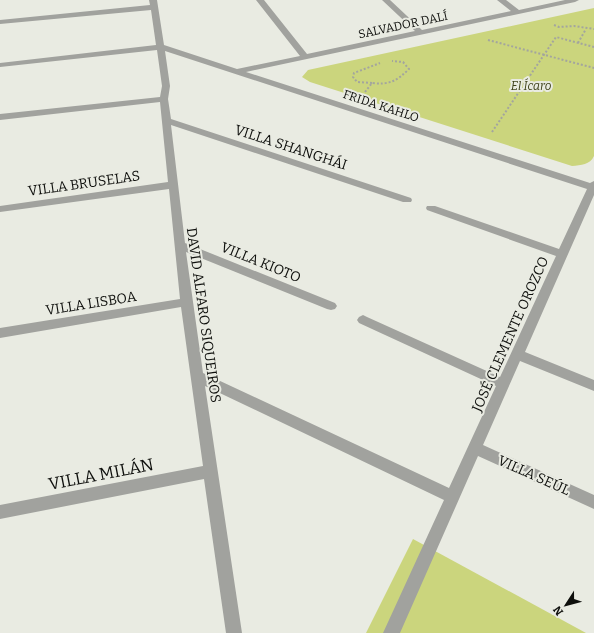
<svg xmlns="http://www.w3.org/2000/svg" width="594" height="633" font-family="Bitter,serif">
<style>
.green{fill:#cbd57d}
.lines{fill:none;stroke-linecap:round;stroke-linejoin:round}
.path{stroke:#a3a59e;stroke-width:2;stroke-dasharray:2 2;stroke-linecap:butt}
.street{fill:#a1a29e;fill-rule:evenodd}
.labels{text-anchor:middle;stroke-width:4;stroke-linejoin:round;paint-order:stroke}
.far-street-label{font-size:12px;fill:#0e0f0c;stroke:#e9ebe2}
.far-park-label{font-size:12px;font-style:italic;fill:#3e421b;stroke:#e9ebe2}
.street-label{font-size:14px;fill:#0e0f0c;stroke:#e9ebe2}
.near-street-label{font-size:17px;fill:#0e0f0c;stroke:#e9ebe2}
</style>
<rect width="100%" height="100%" fill="#e9ebe2"/>
<g class="green">
<path d="M 594,8 L 594,156 C 590,165 581,165 572,166 L 310,82 L 302,77 L 308,70 Z"/>
<path d="M 413,539 L 586,633 L 366,633 Z"/>
</g>
<g class="lines">
<g class="path">
<path d="M 554,25 L 559,27 L 574,26 L 594,29"/>
<path d="M 488,40 L 594,68"/>
<path d="M 578,43 L 586,29"/>
<path d="M 372,83 L 357,82 L 353,77 L 354,73 L 380,63"/>
<path d="M 365,92 L 372,83 C 389,85 397,81 409,69 L 403,62 L 392,61"/>
<path d="M 492,132 L 556,37 L 594,47"/>
</g>
<path class="street" d="M 149,0 L 157,0 L 164,45 L 237,69 L 300,56 L 256,0 L 264,0 L 307,54 L 415,31 L 382,0 L 390,0 L 422,30 L 511,11 L 497,0 L 506,0 L 519,10 L 565,0 L 579,0 L 575,2 L 246,72 L 590,183 L 594,181 L 594,195 L 525,352 L 594,380 L 594,391 L 520,361 L 483,445 L 594,495 L 594,509 L 478,456 L 400,633 L 383,633 L 444,500 L 205,386 L 242,633 L 226,633 L 204,479 L 0,519 L 0,505 L 203,466 L 181,307 L 0,338 L 0,328 L 180,299 L 169,189 L 0,212 L 0,206 L 168,182 L 160,102 L 0,120 L 0,114 L 160,97 L 162,86 L 157,50 L 0,67 L 0,63 L 156,45 L 151,10 L 0,24 L 0,20 L 150,5 ZM 165,51 L 587,189 L 559,249 L 435,206 L 427,206 L 426,208 L 427,210 L 556,256 L 500,377 L 367,317 L 363,315 L 359,317 L 357,320 L 359,323 L 496,386 L 449,488 L 203,373 L 186,252 L 327,309 L 331,310 L 335,309 L 337,306 L 335,303 L 185,243 L 171,125 L 403,202 L 411,202 L 412,200 L 411,198 L 171,119 L 168,99 L 170,86 Z"/>
</g>
<g class="labels">
<g class="far-street-label">
<text transform="translate(403 25) rotate(-12)" y="4">SALVADOR DALÍ</text>
<text transform="translate(381 106) rotate(18)" y="4">FRIDA KAHLO</text>
</g>
<g class="far-park-label">
<text x="531" y="90">El Ícaro</text>
</g>
<g class="street-label">
<text transform="translate(291 147) rotate(18)" y="5">VILLA SHANGHÁI</text>
<text transform="translate(84 183) rotate(-8)" y="5">VILLA BRUSELAS</text>
<text transform="translate(261 262) rotate(22)" y="5">VILLA KIOTO</text>
<text transform="translate(91 303) rotate(-9)" y="5">VILLA LISBOA</text>
<text transform="translate(204 315) rotate(82)" y="5">DAVID ALFARO SIQUEIROS</text>
<text transform="translate(510 334) rotate(-66)" y="5">JOSÉ CLEMENTE OROZCO</text>
<text transform="translate(534 475) rotate(24)" y="5">VILLA SEÚL</text>
</g>
<g class="near-street-label">
<text transform="translate(101 474) rotate(-11)" y="6">VILLA MILÁN</text>
</g>
</g>
<g transform="translate(566 605) rotate(234)" stroke="#e9ebe2" stroke-width="3" paint-order="stroke">
<path d="M0-3L7 15L0 10L-7 15Z" fill="#0e0f0c"/>
<text y="-6" font-size="11" font-weight="bold" text-anchor="middle" fill="#0e0f0c">N</text>
</g>
</svg>
